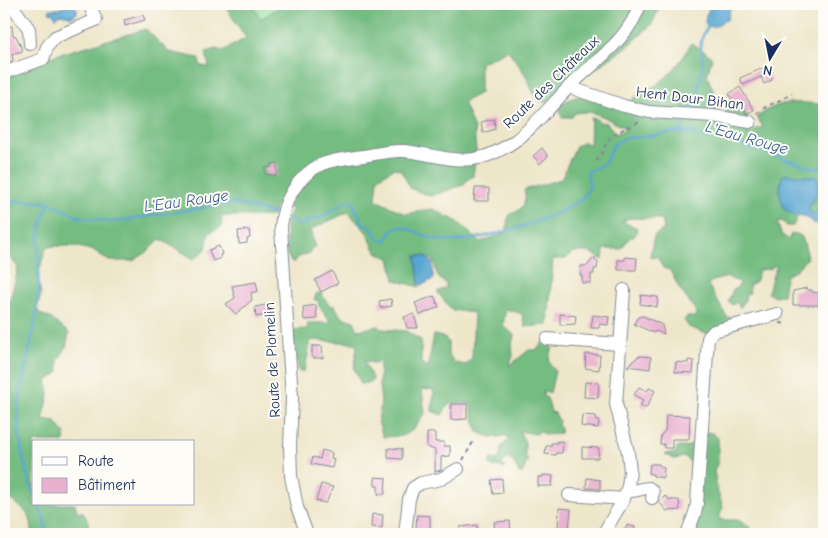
<svg xmlns="http://www.w3.org/2000/svg" width="828" height="538" font-family="'Comic Neue',sans-serif">
<style>
.green{fill:#92dd99;stroke:#56867c}
.forest{fill:#75bc81;stroke:#487670}
.water{fill:#59a5d1;stroke:#3a6a98}
.lines{fill:none;stroke-linecap:round;stroke-linejoin:round}
.stream{stroke:#59a5d1;stroke-width:2.5}
.building{fill:#eab0d0}
.minor-casing{stroke:#848a94;stroke-width:14}
.path{stroke:#848a94;stroke-width:2;stroke-dasharray:4 4;stroke-linecap:butt}
.minor{stroke:#fff;stroke-width:12}
.labels{text-anchor:middle;stroke-width:4;stroke-linejoin:round;paint-order:stroke}
.street-label{font-size:15px;fill:#1b2f5e;stroke:#fdfcf7}
.water-label{font-size:16px;font-style:italic;fill:#345e8c;stroke:#fdfcf7}
</style>
<rect width="100%" height="100%" fill="#fdfcf7"/>
<filter id="ink" filterUnits="userSpaceOnUse"><feTurbulence type="fractalNoise" baseFrequency=".02" numOctaves="2"/><feDisplacementMap in="SourceGraphic" scale="10" xChannelSelector="R" yChannelSelector="G"/><feConvolveMatrix kernelMatrix="1 2 1 2 8 2 1 2 1" color-interpolation-filters="sRGB"/></filter>
<filter id="wash" filterUnits="userSpaceOnUse"><feTurbulence type="fractalNoise" baseFrequency=".0096" numOctaves="4" result="noise"/><feDisplacementMap in="SourceGraphic" scale="20" xChannelSelector="R" yChannelSelector="G"/><feGaussianBlur stdDeviation="1.12" result="paint"/><feColorMatrix in="noise" values="0 0 0 0 0 0 0 0 0 0 0 0 0 0 0 0 0 1.4 0 .05"/><feComposite in="paint" operator="in"/></filter>
<g filter="url(#wash)">
<rect width="100%" height="100%" fill="#eee6c9"/>
<path class="green" d="M 251,4 L 285,4 L 261,19 Z"/>
<g class="forest">
<path d="M 224,4 L 251,4 L 261,19 L 285,4 L 661,4 L 652,24 L 631,44 L 546,103 L 536,99 L 525,74 L 508,50 L 480,63 L 480,93 L 463,102 L 474,129 L 476,151 L 473,177 L 469,178 L 463,185 L 431,196 L 411,189 L 401,170 L 394,168 L 378,178 L 376,200 L 406,214 L 433,209 L 458,222 L 480,242 L 506,233 C 507,228 507,220 509,216 C 513,211 512,215 516,212 C 525,207 527,198 524,190 L 561,179 L 576,146 L 584,142 L 590,145 L 591,118 L 596,118 L 599,122 L 607,123 L 616,134 L 626,128 C 606,120 599,109 575,113 L 572,117 L 562,117 L 559,108 L 561,103 L 578,96 L 634,107 L 632,101 C 637,92 647,91 655,86 C 673,73 681,62 691,43 L 706,52 L 712,58 L 707,76 L 720,105 L 716,112 L 724,114 L 727,108 L 733,106 L 737,110 L 742,108 L 750,120 L 742,129 L 751,134 L 755,130 L 763,127 L 757,117 C 782,98 795,103 824,104 L 824,222 L 823,213 L 819,212 L 814,214 L 810,212 L 808,208 L 813,202 L 819,187 L 782,176 L 779,190 L 793,215 L 798,216 L 793,226 L 787,226 L 782,221 L 777,222 L 781,234 L 789,240 L 791,234 L 797,234 L 802,237 L 807,253 L 806,259 L 795,271 L 786,275 L 783,295 L 773,296 L 768,293 C 769,287 774,270 777,266 L 776,265 L 769,269 L 759,270 L 755,282 L 749,285 L 750,293 L 746,294 L 745,300 L 740,308 L 736,302 L 732,305 L 728,301 L 733,290 L 738,287 L 739,282 L 727,277 L 710,282 L 708,285 L 727,317 L 736,319 L 707,334 L 689,327 L 684,320 L 687,317 L 696,317 L 695,310 L 679,288 L 670,270 L 663,268 L 657,256 L 653,258 L 650,256 L 654,236 L 664,229 L 662,219 L 629,218 L 622,222 L 636,227 L 637,230 L 634,237 L 630,237 L 621,249 L 604,249 L 603,260 L 589,252 L 573,252 L 566,259 L 553,259 L 548,325 L 525,327 L 522,314 L 506,309 L 503,325 L 514,335 L 512,345 L 513,356 L 509,366 L 529,350 L 537,350 L 543,342 L 546,341 L 553,349 L 550,353 L 549,362 L 555,371 L 550,393 L 543,391 L 543,396 L 547,398 L 551,412 L 555,413 L 559,421 L 558,425 L 561,428 L 560,433 L 546,435 L 540,431 L 536,434 L 519,431 L 525,442 L 525,457 L 528,460 L 522,473 L 519,473 L 512,460 L 507,458 L 502,464 L 505,467 L 503,469 L 499,466 L 492,467 L 489,464 L 491,459 L 497,460 L 500,456 L 501,447 L 509,440 L 506,435 C 495,439 488,437 478,432 L 470,404 L 449,404 L 442,415 L 432,411 L 434,390 L 422,389 L 425,414 L 413,430 L 402,436 L 383,437 L 378,421 L 381,402 L 379,385 L 380,361 L 373,363 L 364,361 L 373,380 L 369,382 L 361,384 L 354,368 L 357,347 L 354,343 L 311,340 L 305,368 L 304,371 L 299,372 L 292,330 L 307,329 L 308,323 L 329,323 L 330,321 L 319,306 L 319,302 L 314,299 L 317,293 L 321,293 L 329,305 L 335,306 L 341,317 L 354,321 L 358,330 L 379,326 L 382,329 L 406,331 L 421,340 L 421,363 L 428,367 L 434,335 L 445,338 L 448,342 L 448,354 L 455,363 L 466,365 L 472,358 L 474,313 L 452,310 L 437,292 L 446,288 L 446,284 L 438,277 L 433,260 L 425,256 L 416,255 L 419,287 L 395,280 L 390,258 C 375,253 375,251 369,237 C 367,230 354,219 348,212 L 310,230 L 315,247 L 309,253 L 297,258 L 295,262 L 291,262 L 287,254 L 286,220 L 292,208 L 277,203 L 273,216 L 222,216 L 221,227 L 209,233 L 206,249 L 194,259 L 160,239 L 147,252 L 133,261 L 109,261 L 95,251 L 75,246 L 53,246 L 46,248 L 38,275 L 41,294 L 37,309 L 40,314 L 50,318 L 69,333 L 66,348 L 58,360 L 59,372 L 47,381 L 49,395 L 43,420 L 56,422 L 65,434 L 64,442 L 34,442 L 34,504 L 75,504 L 77,511 L 83,512 L 88,522 L 89,534 L 32,534 C 33,512 21,507 4,496 L 4,331 C 6,309 14,289 18,267 L 8,255 L 4,254 L 4,70 L 146,29 L 169,52 L 198,58 L 201,66 L 209,67 L 206,52 L 216,49 L 223,51 L 246,38 Z"/>
<path d="M 698,431 L 712,433 L 718,438 L 718,462 L 714,471 L 718,493 L 723,507 L 720,514 L 720,520 L 741,520 L 749,526 L 751,534 L 696,534 L 691,463 L 685,457 L 674,459 L 665,454 L 676,453 L 677,447 L 686,447 L 693,444 L 695,432 Z"/>
</g>
<g class="water">
<path d="M 70,4 L 77,8 L 77,13 L 73,17 L 60,14 L 56,18 L 53,13 L 49,12 L 50,9 L 58,9 Z"/>
<path d="M 711,4 L 731,5 L 727,20 C 719,21 714,33 705,23 L 706,15 Z"/>
<path d="M 787,174 L 817,177 C 821,188 815,199 808,208 C 812,215 815,214 822,213 L 823,221 L 815,224 L 804,216 L 793,215 L 783,208 L 779,190 L 782,176 Z"/>
<path d="M 421,256 L 425,256 L 432,262 L 434,279 L 422,285 L 419,284 L 416,257 Z"/>
</g>
<g class="lines">
<g class="stream">
<path d="M 728,9 L 735,7 L 737,4"/>
<path d="M 690,106 L 697,108 L 700,106 C 696,90 699,85 702,71 C 706,50 693,48 709,25"/>
<path d="M 681,134 L 683,124"/>
<path d="M 4,201 L 49,202 L 76,216 L 111,222 L 233,203 L 279,215"/>
<path d="M 287,218 L 302,226 L 306,224 L 307,221 L 321,218 L 347,201 L 352,201 L 363,224 L 369,225 C 375,231 376,242 386,240 C 390,235 391,228 399,227 C 409,226 422,236 432,238 C 437,240 445,240 451,241 C 476,242 583,215 589,187 C 590,183 588,176 587,172 L 605,163 L 613,145 L 625,138 L 643,137 L 668,133 L 690,132 L 704,137 L 717,137 L 810,167 L 824,168"/>
<path d="M 34,494 C 23,467 15,426 20,397 C 25,363 36,330 38,296 C 40,277 37,258 39,239 C 40,226 45,214 49,202"/>
<path d="M 38,504 L 44,519 L 47,534"/>
</g>
</g>
<g id="blocks">
<g class="building">
<path d="M 143,15 L 145,20 L 125,26 L 124,20 Z"/>
<path d="M 12,26 L 13,35 L 16,36 L 23,51 L 12,54 L 13,61 L 4,64 L 4,28 Z"/>
<path d="M 763,68 L 766,74 L 768,72 L 772,80 L 764,84 L 761,77 L 765,75 L 743,85 L 740,78 Z"/>
<path d="M 740,87 L 754,110 L 748,113 L 746,113 L 742,107 L 737,110 L 729,94 Z"/>
<path d="M 494,119 L 495,129 L 483,133 L 481,122 Z"/>
<path d="M 542,148 L 548,156 L 540,164 L 533,156 Z"/>
<path d="M 277,163 L 277,176 L 265,174 L 265,168 L 271,167 L 271,164 Z"/>
<path d="M 475,188 L 489,188 L 489,201 L 474,201 Z"/>
<path d="M 249,230 L 250,238 L 247,239 L 247,243 L 239,244 L 238,231 Z"/>
<path d="M 219,246 L 222,254 L 220,255 L 221,258 L 213,261 L 209,250 Z"/>
<path d="M 595,257 L 595,261 L 598,261 L 597,269 L 594,269 L 594,274 L 591,274 L 591,283 L 582,283 L 582,276 L 580,275 L 581,266 L 587,266 Z"/>
<path d="M 625,257 L 637,258 L 636,270 L 618,270 L 618,260 L 625,260 Z"/>
<path d="M 332,271 L 338,283 L 321,292 L 315,280 Z"/>
<path d="M 256,282 L 258,291 L 251,293 L 252,300 L 236,314 L 226,304 L 235,298 L 232,286 Z"/>
<path d="M 807,288 L 807,290 L 812,290 L 812,292 L 819,293 L 819,305 L 793,305 L 793,291 Z"/>
<path d="M 641,295 L 658,297 L 657,307 L 640,304 Z"/>
<path d="M 434,296 L 439,307 L 420,315 L 415,303 Z"/>
<path d="M 391,299 L 392,306 L 380,308 L 379,301 Z"/>
<path d="M 271,304 L 272,314 L 256,317 L 255,307 Z"/>
<path d="M 316,305 L 317,319 L 304,320 L 303,307 Z"/>
<path d="M 414,314 L 418,328 L 407,328 L 404,317 Z"/>
<path d="M 560,314 L 576,316 L 575,324 L 560,325 Z"/>
<path d="M 593,315 L 609,317 L 608,325 L 599,324 L 599,328 L 591,328 Z"/>
<path d="M 643,316 L 662,325 L 664,334 L 655,331 L 654,333 L 634,324 L 638,317 Z"/>
<path d="M 312,346 L 322,346 L 323,358 L 312,358 Z"/>
<path d="M 586,354 L 600,355 L 599,370 L 585,368 Z"/>
<path d="M 639,356 L 651,357 L 650,369 L 627,366 Z"/>
<path d="M 688,360 L 694,361 L 693,373 L 675,372 L 676,362 L 688,363 Z"/>
<path d="M 585,382 L 599,383 L 598,398 L 584,397 Z"/>
<path d="M 639,387 L 647,391 L 649,388 L 655,391 L 646,408 L 640,406 L 643,400 L 634,395 Z"/>
<path d="M 451,404 L 467,404 L 467,419 L 451,420 Z"/>
<path d="M 582,415 L 596,416 L 596,421 L 599,421 L 598,428 L 581,426 Z"/>
<path d="M 666,415 L 690,416 L 689,439 L 672,439 L 672,448 L 664,448 L 664,444 L 660,444 L 661,435 L 665,431 Z"/>
<path d="M 427,433 L 435,433 L 435,442 L 444,442 L 444,446 L 450,446 L 450,456 L 441,457 L 441,470 L 435,472 L 435,450 L 427,447 Z"/>
<path d="M 557,441 L 563,442 L 562,453 L 556,453 L 556,455 L 545,454 L 546,446 L 551,446 L 551,443 L 557,443 Z"/>
<path d="M 582,447 L 599,448 L 598,458 L 582,458 Z"/>
<path d="M 388,448 L 402,449 L 402,459 L 388,458 Z"/>
<path d="M 322,450 L 332,453 L 331,458 L 334,459 L 332,468 L 311,464 L 313,457 L 320,459 Z"/>
<path d="M 650,464 L 659,464 L 661,467 L 664,468 L 663,478 L 653,476 L 653,474 L 649,474 Z"/>
<path d="M 543,475 L 553,476 L 552,486 L 538,486 L 538,477 L 543,477 Z"/>
<path d="M 375,477 L 386,478 L 385,494 L 378,494 L 378,486 L 375,486 Z"/>
<path d="M 587,478 L 600,480 L 600,489 L 586,488 Z"/>
<path d="M 502,479 L 503,493 L 493,494 L 491,480 Z"/>
<path d="M 321,484 L 333,487 L 326,503 L 316,501 Z"/>
<path d="M 665,496 L 670,500 L 679,500 L 680,510 L 667,511 L 659,502 Z"/>
<path d="M 559,508 L 571,509 L 569,529 L 558,528 Z"/>
<path d="M 372,514 L 383,515 L 382,528 L 371,527 Z"/>
<path d="M 417,515 L 430,516 L 430,534 L 421,534 L 421,529 L 416,528 Z"/>
<path d="M 510,521 L 511,531 L 495,533 L 494,522 Z"/>
<path d="M 477,525 L 478,533 L 461,534 L 460,527 Z"/>
<path d="M 627,525 L 635,527 L 633,534 L 614,534 L 627,527 Z"/>
</g>
</g>
</g>
<g filter="url(#ink)">
<use href="#blocks" fill-opacity="0" stroke="#848a94" stroke-width="1"/>
<g class="lines">
<defs>
<g id="minor">
<path d="M 11,4 L 29,29 L 30,44"/>
<path d="M 4,73 L 43,59 L 47,47 L 55,37 L 96,20 L 89,4"/>
<path d="M 569,87 L 624,106 L 649,112 L 713,116 L 750,122"/>
<path d="M 547,339 L 620,344"/>
<path d="M 627,491 C 635,492 641,488 649,488 L 653,492 L 652,498"/>
<path d="M 569,495 L 624,499"/>
<path d="M 307,534 L 297,507 L 291,476 L 290,446 L 292,398 L 281,228 C 282,202 298,175 322,164 C 335,159 349,158 363,156 C 377,154 390,150 404,151 C 429,153 454,164 479,158 C 493,155 505,148 516,140 C 536,125 552,104 570,86 C 594,62 630,38 640,4"/>
<path d="M 405,534 L 409,499 L 413,488 L 421,483 L 441,479 L 458,469"/>
<path d="M 603,534 L 624,499 L 628,486 L 630,471 L 628,452 L 616,404 L 624,290"/>
<path d="M 687,534 L 695,513 L 697,503 L 708,338 L 714,331 L 777,314"/>
</g>
</defs>
<use href="#minor" class="minor-casing"/>
<g class="path">
<path d="M 757,114 L 764,108 L 792,94"/>
<path d="M 596,161 C 603,156 603,147 608,140 C 616,131 630,127 640,121"/>
<path d="M 780,323 L 788,324"/>
<path d="M 463,460 L 473,442"/>
</g>
<use href="#minor" class="minor"/>
</g>
</g>
<g class="labels">
<g class="street-label">
<text transform="translate(551 82) rotate(-44)" y="5">Route des Châteaux</text>
<text transform="translate(690 98) rotate(7)" y="5">Hent Dour Bihan</text>
<text transform="translate(272 360) rotate(-93)" y="5">Route de Plomelin</text>
</g>
<g class="water-label">
<text transform="translate(747 137) rotate(16)" y="6">L'Eau Rouge</text>
<text transform="translate(186 200) rotate(-8)" y="6">L'Eau Rouge</text>
</g>
</g>
<rect width="828" height="538" fill="none" stroke="#fdfcf7" stroke-width="20"/>
<rect x="32" y="440" width="162" height="65" fill="#fdfcf7" stroke="#a3aaba"/>
<rect x="42" y="457" width="25" height="8" fill="#ffffff" stroke="#a3aaba"/>
<text x="78" y="466" font-size="15" fill="#1b2f5e">Route</text>
<rect x="42" y="478" width="25" height="15" fill="#eab0d0" stroke="#a3aaba"/>
<text x="78" y="490" font-size="15" fill="#1b2f5e">Bâtiment</text>
<g transform="translate(770 58) rotate(190)" stroke="#fdfcf7" stroke-width="4" paint-order="stroke">
<path d="M0-4L9 19L0 12L-9 19Z" fill="#1b2f5e"/>
<text y="-8" font-size="14" font-weight="bold" text-anchor="middle" fill="#1b2f5e">N</text>
</g>
</svg>
